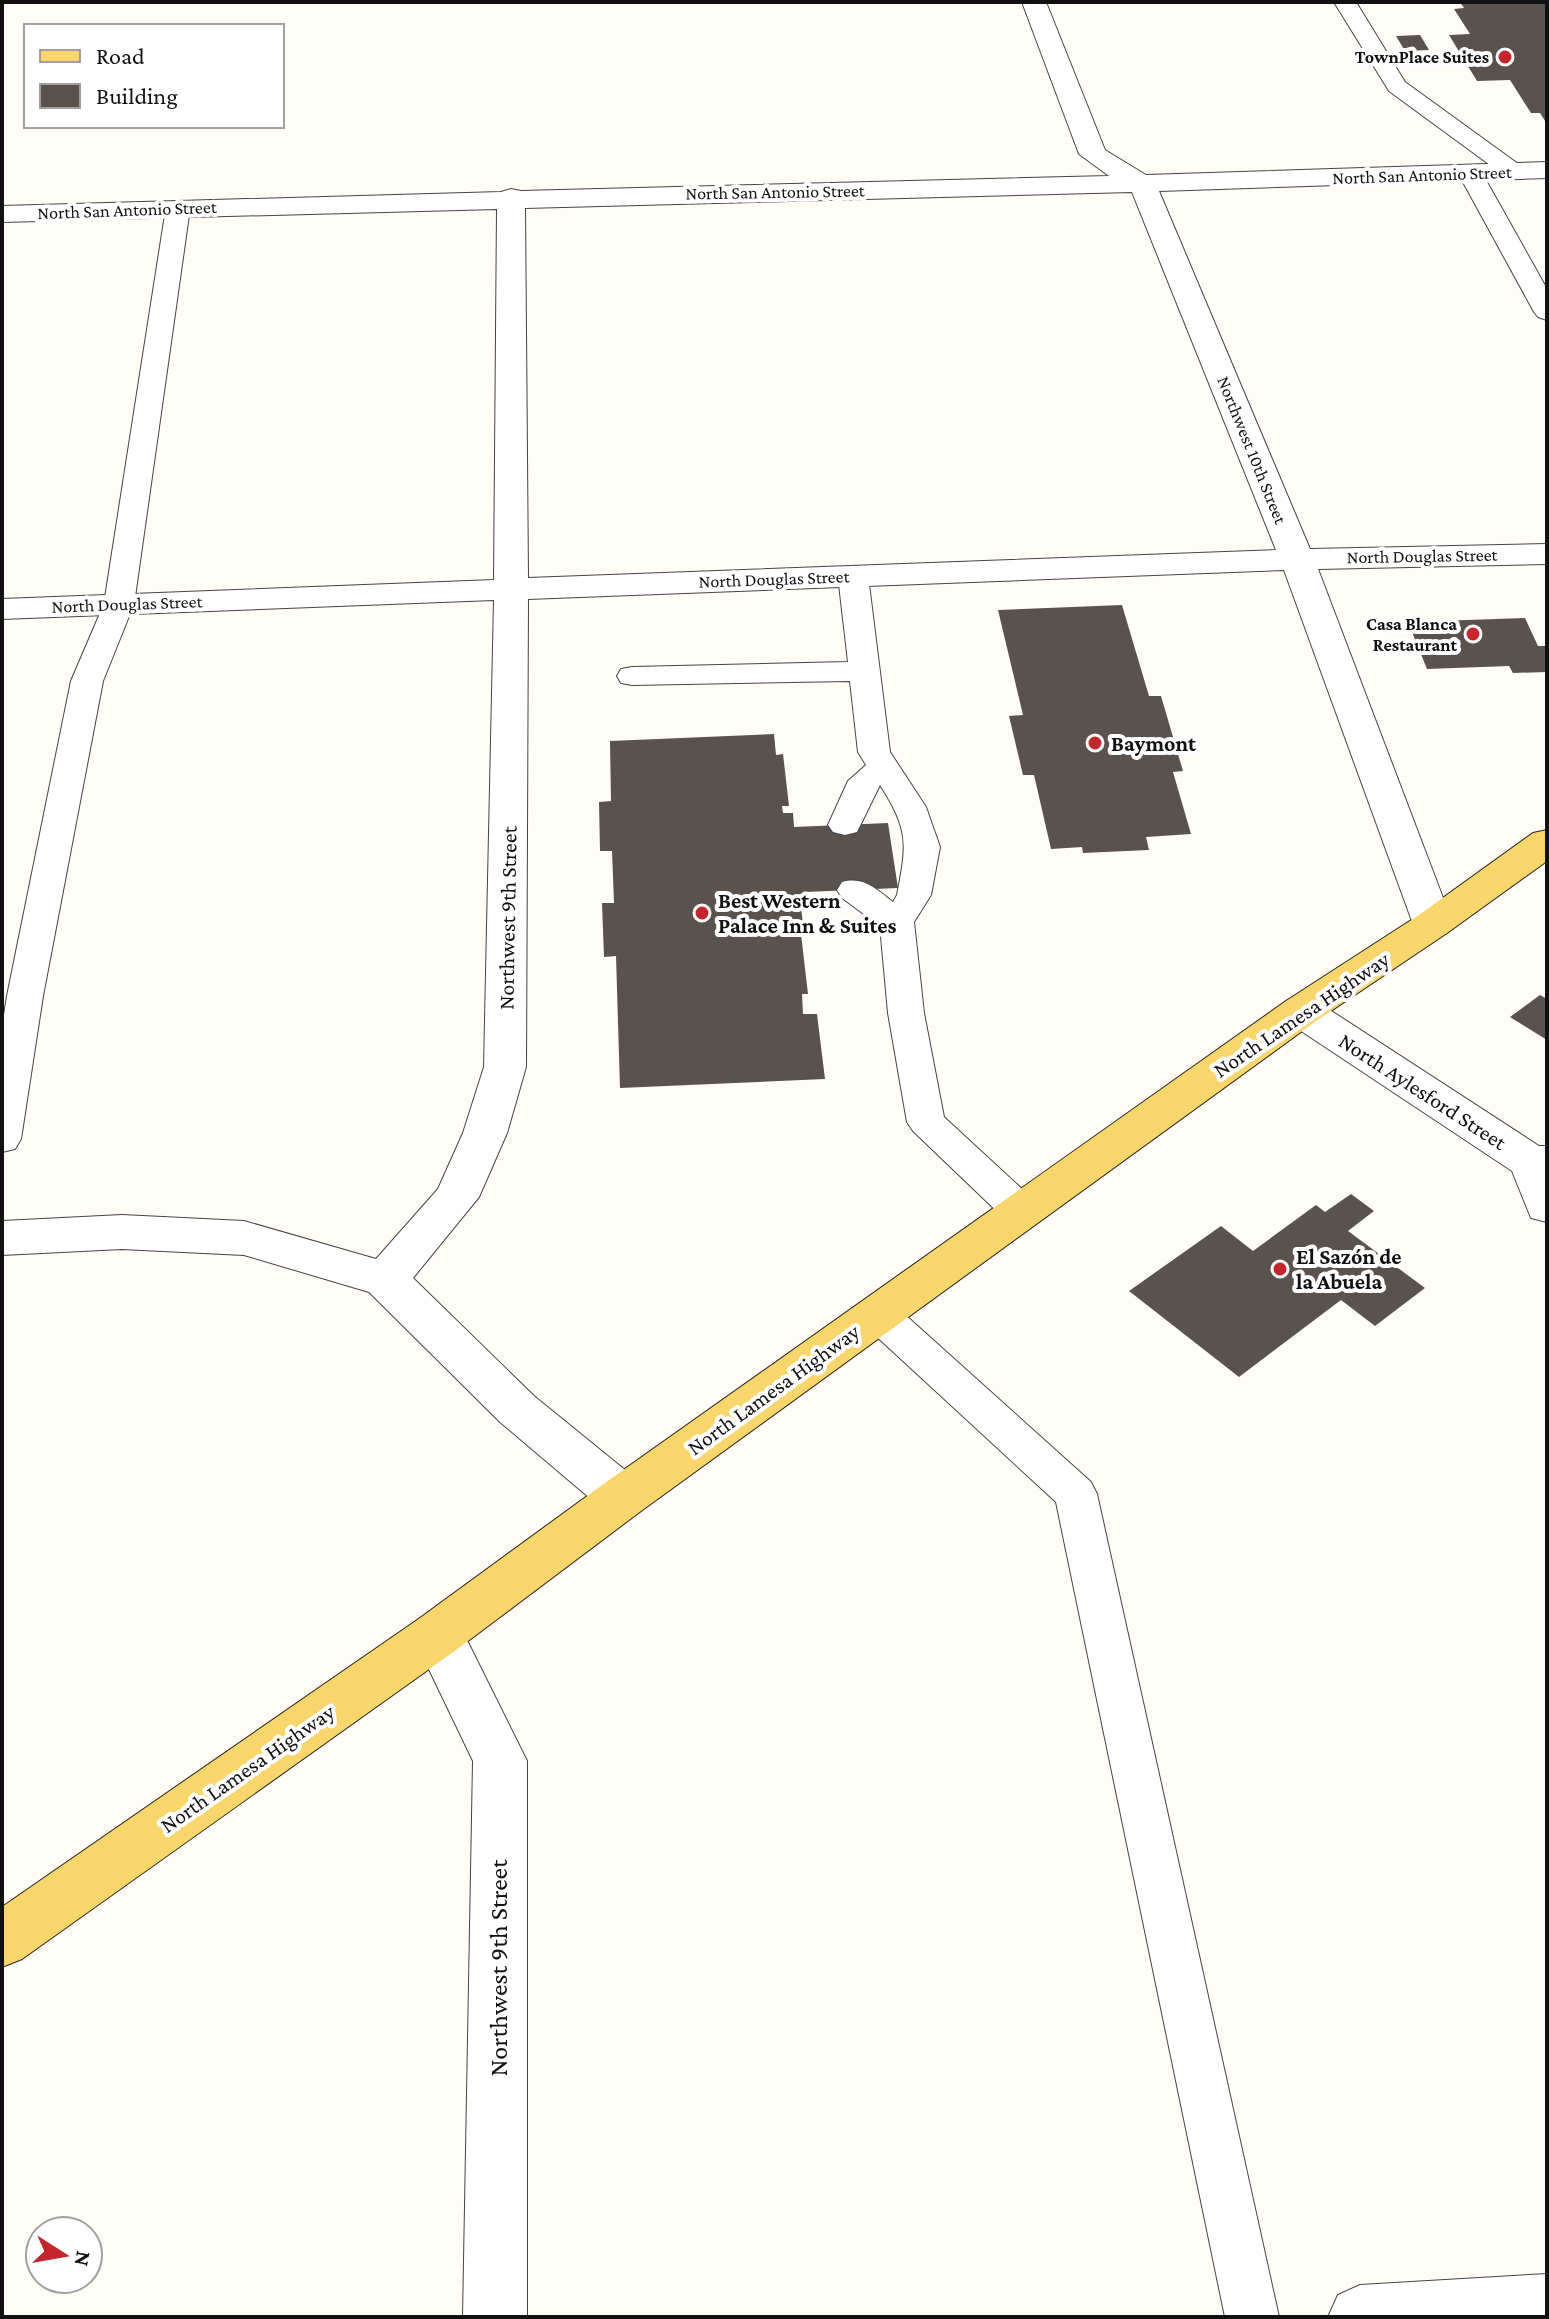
<svg xmlns="http://www.w3.org/2000/svg" width="1549" height="2319" font-family="'Crimson Pro',serif">
<style>
.building{fill:#5a524d}
.lines{fill:none;stroke-linecap:round;stroke-linejoin:round}
.service-casing{stroke:#444;stroke-width:2}
.minor-casing{stroke:#444;stroke-width:2}
.primary-casing{stroke:#222;stroke-width:2}
.service{fill:#fff;fill-rule:evenodd}
.minor{fill:#fff;fill-rule:evenodd}
.primary{fill:#f9d66b;fill-rule:evenodd}
.poi-dot{fill:#c4262e;stroke:#fff;stroke-width:3}
.labels{text-anchor:middle;stroke-width:8;stroke-linejoin:round;paint-order:stroke}
.far-poi-label{font-size:18px;font-weight:bold;fill:#111;stroke:#fff;text-anchor:end}
.far-street-label{font-size:18px;fill:#111;stroke:#fff}
.poi-label{font-size:22px;font-weight:bold;fill:#111;stroke:#fff;text-anchor:start}
.street-label{font-size:22px;fill:#111;stroke:#fff}
.near-street-label{font-size:26px;fill:#111;stroke:#fff}
</style>
<rect width="100%" height="100%" fill="#fffdf5"/>
<g class="building">
<path d="M 1460,2 L 1547,2 L 1547,124 L 1540,113 L 1531,113 L 1510,80 L 1477,81 L 1449,35 L 1470,34 L 1454,9 L 1464,8 Z"/>
<path d="M 1420,35 L 1429,50 L 1405,51 L 1396,36 Z"/>
<path d="M 1122,605 L 1149,696 L 1161,696 L 1183,771 L 1173,772 L 1191,834 L 1146,837 L 1149,850 L 1083,853 L 1082,847 L 1051,849 L 1034,775 L 1023,775 L 1009,716 L 1023,715 L 998,610 Z"/>
<path d="M 1525,618 L 1538,646 L 1547,646 L 1547,672 L 1513,673 L 1509,666 L 1427,669 L 1408,622 Z"/>
<path d="M 774,734 L 776,755 L 783,754 L 789,806 L 782,806 L 783,813 L 793,813 L 794,827 L 888,823 L 898,888 L 806,892 L 807,901 L 800,901 L 803,923 L 792,924 L 793,934 L 801,934 L 808,994 L 802,994 L 803,1014 L 817,1014 L 825,1079 L 620,1088 L 616,956 L 604,957 L 602,903 L 614,903 L 612,851 L 600,851 L 599,802 L 611,801 L 610,741 Z"/>
<path d="M 1540,995 L 1547,999 L 1547,1040 L 1510,1017 Z"/>
<path d="M 1351,1194 L 1374,1211 L 1348,1231 L 1425,1288 L 1375,1326 L 1341,1300 L 1239,1377 L 1129,1291 L 1221,1226 L 1253,1251 L 1316,1205 L 1325,1212 Z"/>
</g>
<g class="lines">
<defs>
<g id="service">
<path d="M 1334,2 L 1356,2 L 1405,82 L 1521,166 L 1525,171 L 1521,176 L 1505,176 L 1389,91 Z"/>
<path d="M 1470,166 L 1478,168 L 1482,173 L 1547,289 L 1547,320 L 1538,317 L 1534,312 L 1458,173 L 1462,168 Z"/>
<path d="M 178,201 L 187,203 L 190,208 L 134,604 L 103,681 L 43,996 L 21,1139 L 15,1149 L 2,1152 L 2,1027 L 7,996 L 71,681 L 104,604 L 166,208 L 169,203 Z"/>
<path d="M 853,567 L 863,570 L 868,576 L 890,752 L 926,807 L 940,847 L 931,895 L 914,922 L 924,1013 L 944,1117 L 1035,1201 L 1040,1211 L 1035,1221 L 1021,1225 L 1007,1221 L 913,1131 L 907,1122 L 888,1013 L 880,926 L 842,898 L 837,890 L 842,882 C 864,876 876,889 893,902 L 897,895 C 907,844 909,830 880,785 L 857,832 L 845,835 L 833,832 L 828,825 L 848,781 L 866,765 L 858,752 L 850,681 L 632,685 L 621,683 L 617,676 L 621,669 L 632,667 L 848,662 L 838,576 L 843,570 Z"/>
<path d="M 878,1299 L 892,1303 L 1091,1482 L 1097,1494 L 1279,2317 L 1225,2317 L 1056,1502 L 864,1325 L 858,1314 L 864,1303 Z"/>
</g>
<g id="minor">
<path d="M 1022,2 L 1046,2 L 1105,150 L 1146,175 L 1547,162 L 1547,178 L 1159,191 L 1310,549 L 1547,544 L 1547,564 L 1318,569 L 1453,924 L 1447,933 L 1433,937 L 1419,933 L 1413,924 L 1284,570 L 528,599 L 526,1067 L 507,1133 L 479,1197 L 413,1278 L 534,1396 L 641,1483 L 648,1497 L 641,1511 L 623,1517 L 605,1511 L 500,1422 L 369,1292 L 244,1255 L 122,1249 L 2,1255 L 2,1221 L 122,1215 L 244,1221 L 376,1259 L 438,1189 L 463,1133 L 484,1067 L 494,600 L 2,619 L 2,599 L 494,580 L 497,209 L 2,222 L 2,206 L 501,192 L 511,189 L 521,191 L 1109,176 L 1079,154 ZM 1132,192 L 1276,550 L 528,578 L 525,208 Z"/>
<path d="M 1301,997 L 1316,1001 L 1539,1146 L 1547,1146 L 1547,1222 L 1531,1218 L 1512,1171 L 1286,1021 L 1280,1011 L 1286,1001 Z"/>
<path d="M 438,1612 L 456,1618 L 527,1761 L 527,2317 L 463,2317 L 473,1761 L 412,1634 L 420,1618 Z"/>
<path d="M 1547,2274 L 1547,2317 L 1328,2317 L 1338,2295 L 1360,2285 Z"/>
</g>
<path id="primary" d="M 1547,830 L 1547,861 L 1447,933 L 1316,1021 L 641,1511 L 456,1650 L 22,1959 L 2,1967 L 2,1907 L 420,1618 L 605,1483 L 1286,1001 L 1419,915 L 1533,833 Z"/>
</defs>
<use href="#service" class="service-casing"/>
<use href="#minor" class="minor-casing"/>
<use href="#primary" class="primary-casing"/>
<use href="#service" class="service"/>
<use href="#minor" class="minor"/>
<use href="#primary" class="primary"/>
</g>
<g class="poi-dot">
<circle cx="1505" cy="57" r="8"/>
<circle cx="1473" cy="634" r="8"/>
<circle cx="1095" cy="743" r="8"/>
<circle cx="702" cy="913" r="8"/>
<circle cx="1280" cy="1269" r="8"/>
</g>
<g class="labels">
<g class="far-poi-label">
<text x="1489" y="63">TownPlace Suites</text>
<text x="1457" y="630">Casa Blanca<tspan x="1457" dy="21">Restaurant</tspan></text>
</g>
<g class="far-street-label">
<text transform="translate(1422 175) rotate(-2)" y="6">North San Antonio Street</text>
<text transform="translate(775 192) rotate(-1)" y="6">North San Antonio Street</text>
<text transform="translate(127 210) rotate(-2)" y="6">North San Antonio Street</text>
<text transform="translate(1252 450) rotate(68)" y="6">Northwest 10th Street</text>
<text transform="translate(1422 556) rotate(-1)" y="6">North Douglas Street</text>
<text transform="translate(774 579) rotate(-2)" y="6">North Douglas Street</text>
<text transform="translate(127 604) rotate(-2)" y="6">North Douglas Street</text>
</g>
<g class="poi-label">
<text x="1111" y="751">Baymont</text>
<text x="718" y="908">Best Western<tspan x="718" dy="25">Palace Inn &amp; Suites</tspan></text>
<text x="1296" y="1264">El Sazón de<tspan x="1296" dy="25">la Abuela</tspan></text>
</g>
<g class="street-label">
<text transform="translate(507 918) rotate(-89)" y="8">Northwest 9th Street</text>
<text transform="translate(1301 1014) rotate(-34)" y="8">North Lamesa Highway</text>
<text transform="translate(1423 1091) rotate(33)" y="8">North Aylesford Street</text>
<text transform="translate(773 1389) rotate(-36)" y="8">North Lamesa Highway</text>
<text transform="translate(247 1768) rotate(-35)" y="8">North Lamesa Highway</text>
</g>
<g class="near-street-label">
<text transform="translate(498 1968) rotate(-90)" y="9">Northwest 9th Street</text>
</g>
</g>
<rect width="1549" height="2319" fill="none" stroke="#111111" stroke-width="8"/>
<rect x="24" y="24" width="260" height="104" fill="#ffffff" stroke="#a0a0a0" stroke-width="2"/>
<rect x="40" y="50" width="40" height="12" fill="#f9d66b" stroke="#a0a0a0" stroke-width="2"/>
<text x="96" y="64" font-size="24" fill="#111111">Road</text>
<rect x="40" y="84" width="40" height="24" fill="#5a524d" stroke="#a0a0a0" stroke-width="2"/>
<text x="96" y="104" font-size="24" fill="#111111">Building</text>
<g transform="translate(64 2255) rotate(101)"><circle r="38" fill="#ffffff" stroke="#a0a0a0" stroke-width="2"/>
<path d="M0-6L14 30L0 20L-14 30Z" fill="#c4262e"/>
<text y="-12" font-size="22" font-weight="bold" text-anchor="middle" fill="#111111">N</text>
</g>
</svg>
